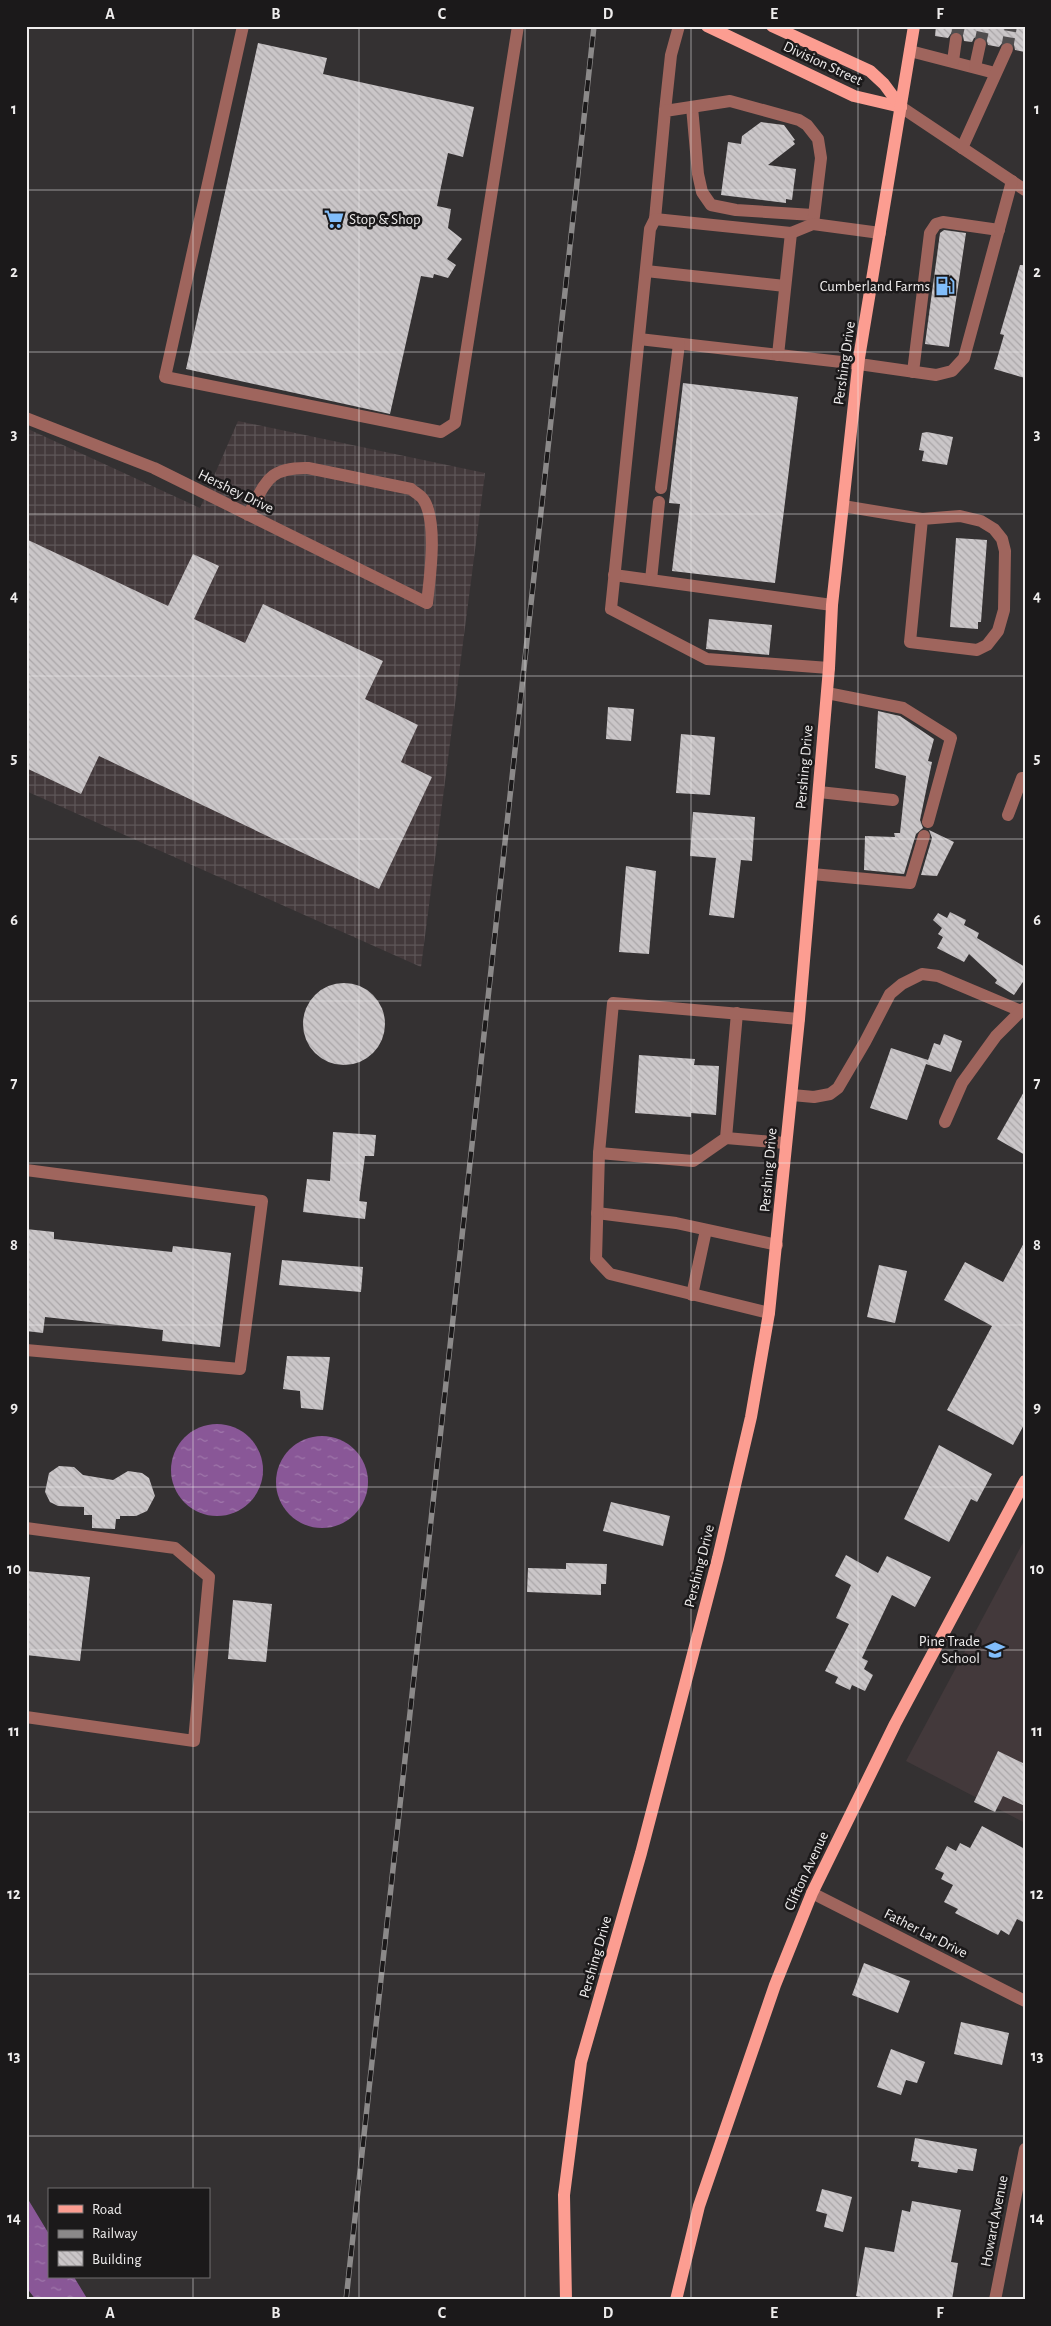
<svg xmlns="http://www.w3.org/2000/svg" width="1051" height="2326" font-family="'Alegreya Sans',sans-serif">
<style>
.built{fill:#43393b}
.industrial{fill:url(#industrial-grid)}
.water{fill:url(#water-ripples)}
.building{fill:url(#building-back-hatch)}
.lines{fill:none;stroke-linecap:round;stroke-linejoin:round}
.minor-tunnel{stroke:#504d4e;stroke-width:12;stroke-dasharray:12 6;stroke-linecap:butt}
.minor{stroke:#9f655d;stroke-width:12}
.major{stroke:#fc9d91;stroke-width:12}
.rail-casing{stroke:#8b8989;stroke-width:5.5}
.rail{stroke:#1b191a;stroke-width:4;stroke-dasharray:11;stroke-linecap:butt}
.grid{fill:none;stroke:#efeded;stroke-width:1;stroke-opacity:0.55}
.labels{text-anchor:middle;stroke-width:5;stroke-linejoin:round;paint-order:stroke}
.street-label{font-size:15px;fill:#efeded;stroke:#1b191a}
.poi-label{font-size:15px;fill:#efeded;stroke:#1b191a;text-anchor:end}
.neatline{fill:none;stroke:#efeded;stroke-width:2}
.grid-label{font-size:16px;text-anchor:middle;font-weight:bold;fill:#efeded}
</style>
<defs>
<pattern id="industrial-grid" width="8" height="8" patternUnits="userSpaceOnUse" patternTransform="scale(1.25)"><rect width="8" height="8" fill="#43393b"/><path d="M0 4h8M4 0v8" fill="none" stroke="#5e5658"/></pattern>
<pattern id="water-ripples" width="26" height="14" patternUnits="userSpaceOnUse" patternTransform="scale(1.25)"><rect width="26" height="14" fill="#895797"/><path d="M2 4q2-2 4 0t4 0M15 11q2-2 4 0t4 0" fill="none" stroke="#a078ab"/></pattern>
<pattern id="building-back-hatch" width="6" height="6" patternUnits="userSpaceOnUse" patternTransform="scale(1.25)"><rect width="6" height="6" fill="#cac6c8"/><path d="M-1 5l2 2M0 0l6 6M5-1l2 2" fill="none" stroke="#aaa6a8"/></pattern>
</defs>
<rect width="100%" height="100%" fill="#343132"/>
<path class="built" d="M 1025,1539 L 1025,1823 L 906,1761 Z"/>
<path class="industrial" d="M 238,421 L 485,473 L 421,967 L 26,791 L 26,428 L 200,508 Z"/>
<g class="water">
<circle cx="217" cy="1470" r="46"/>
<circle cx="322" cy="1482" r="46"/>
<path d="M 26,2196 L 49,2234 L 49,2277 L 74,2277 L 88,2300 L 36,2300 L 26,2287 Z"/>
</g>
<g class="building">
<path d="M 936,26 L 1025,26 L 1025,52 L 1015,50 L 1014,45 L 1010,41 L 1003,42 L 999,47 L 988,45 L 986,38 L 981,36 L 974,38 L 972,42 L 964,41 L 963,36 L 958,31 L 952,32 L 948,38 L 935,36 Z"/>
<path d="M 258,43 L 327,58 L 323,74 L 474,107 L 463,157 L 448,153 L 437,206 L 451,209 L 448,228 L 462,239 L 447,259 L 456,265 L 448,278 L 434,274 L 433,278 L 421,276 L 390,414 L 186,369 Z"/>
<path d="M 761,122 L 784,125 L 795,140 L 793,141 L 795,144 L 768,165 L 796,169 L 792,200 L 786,199 L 786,203 L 721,195 L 728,142 L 741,144 L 742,136 Z"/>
<path d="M 944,230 L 966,233 L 949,347 L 925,344 L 940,233 Z"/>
<path d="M 1020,265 L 1025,265 L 1025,378 L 994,369 L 1004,335 L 1000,334 Z"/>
<path d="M 683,383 L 798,397 L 775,583 L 672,571 L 680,504 L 669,503 Z"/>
<path d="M 927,432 L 953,437 L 947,465 L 922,461 L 924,451 L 919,450 L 922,433 Z"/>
<path d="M 956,538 L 987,540 L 981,622 L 978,622 L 978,629 L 950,627 Z"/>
<path d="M 26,539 L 168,606 L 193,554 L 219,566 L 194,619 L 245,643 L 263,604 L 383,661 L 365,699 L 418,725 L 401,762 L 432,777 L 379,889 L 99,756 L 81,794 L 26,768 Z"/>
<path d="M 709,619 L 772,625 L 769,655 L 706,649 Z"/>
<path d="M 608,707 L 634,709 L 631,741 L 606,739 Z"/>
<path d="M 878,711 L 900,716 L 934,739 L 928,761 L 932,762 L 920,820 L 923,828 L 916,834 L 904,874 L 864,870 L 865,836 L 895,837 L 894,833 L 900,833 L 906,776 L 875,768 Z"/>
<path d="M 681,734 L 715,737 L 710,795 L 676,793 Z"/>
<path d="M 693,812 L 755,817 L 752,861 L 741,860 L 734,918 L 709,915 L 716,858 L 690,856 Z"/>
<path d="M 929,830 L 954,842 L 937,876 L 921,875 L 932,838 Z"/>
<path d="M 626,866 L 656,871 L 649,954 L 619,952 Z"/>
<path d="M 950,912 L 966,920 L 964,925 L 979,933 L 977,938 L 1025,967 L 1025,979 L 1014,995 L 995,983 L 997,980 L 969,954 L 964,962 L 937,948 L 943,937 L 938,934 L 942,928 L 933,920 L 938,913 L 947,918 Z"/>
<circle cx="344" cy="1024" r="41"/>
<path d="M 944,1034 L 962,1041 L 951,1072 L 926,1064 L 907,1120 L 870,1108 L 891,1048 L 928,1060 L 927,1063 L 934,1043 L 940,1045 Z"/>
<path d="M 639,1055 L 695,1059 L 694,1065 L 719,1066 L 716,1115 L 691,1113 L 691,1117 L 635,1113 Z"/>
<path d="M 1025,1090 L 1025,1155 L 997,1139 Z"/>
<path d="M 333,1132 L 376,1135 L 374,1156 L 365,1156 L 359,1201 L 367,1202 L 365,1219 L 303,1212 L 307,1179 L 330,1181 Z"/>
<path d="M 26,1229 L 54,1232 L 54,1239 L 172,1252 L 173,1246 L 231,1253 L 220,1347 L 162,1341 L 163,1330 L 45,1317 L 43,1333 L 26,1331 Z"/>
<path d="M 1025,1241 L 1025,1423 L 1013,1445 L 947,1410 L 992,1326 L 944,1300 L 965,1262 L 1003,1282 Z"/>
<path d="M 282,1260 L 363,1267 L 361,1292 L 279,1285 Z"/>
<path d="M 879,1265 L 907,1271 L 895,1323 L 867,1317 Z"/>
<path d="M 287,1356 L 330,1357 L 323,1410 L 301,1408 L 300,1391 L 283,1389 Z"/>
<path d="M 939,1445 L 992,1474 L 977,1502 L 971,1499 L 949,1542 L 904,1519 Z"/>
<path d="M 59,1466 L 74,1467 L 83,1475 L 113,1480 L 128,1471 L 142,1473 L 149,1478 L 155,1496 L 147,1511 L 136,1516 L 120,1516 L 120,1519 L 116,1519 L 115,1529 L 92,1528 L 92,1515 L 84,1515 L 84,1507 L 58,1506 L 50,1502 L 45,1492 L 49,1473 Z"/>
<path d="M 611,1502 L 670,1516 L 663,1546 L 603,1531 Z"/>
<path d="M 846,1555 L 878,1573 L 887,1556 L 931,1577 L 915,1607 L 892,1595 L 862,1658 L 868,1661 L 864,1669 L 873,1675 L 865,1691 L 852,1685 L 850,1690 L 835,1683 L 838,1677 L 825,1671 L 849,1624 L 836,1618 L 851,1585 L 835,1576 Z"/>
<path d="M 566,1563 L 607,1564 L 606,1584 L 601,1584 L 601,1595 L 527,1592 L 528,1568 L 566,1569 Z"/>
<path d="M 26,1571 L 90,1577 L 80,1661 L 26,1655 Z"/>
<path d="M 233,1600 L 272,1604 L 266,1662 L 228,1659 Z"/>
<path d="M 998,1751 L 1025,1764 L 1025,1806 L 1003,1796 L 995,1812 L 974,1802 Z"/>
<path d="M 982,1826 L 1025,1849 L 1025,1923 L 1017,1919 L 1009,1935 L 1001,1930 L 998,1935 L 955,1913 L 958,1909 L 944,1902 L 953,1885 L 941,1879 L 944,1873 L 935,1869 L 947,1846 L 956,1851 L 960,1843 L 970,1848 Z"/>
<path d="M 864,1963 L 910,1981 L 898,2013 L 852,1995 Z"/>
<path d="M 961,2022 L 1009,2033 L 1002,2065 L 954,2054 Z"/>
<path d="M 891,2049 L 925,2062 L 917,2083 L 906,2080 L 901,2095 L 877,2087 Z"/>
<path d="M 915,2138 L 977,2149 L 973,2171 L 958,2169 L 957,2173 L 918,2167 L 919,2162 L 911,2161 Z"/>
<path d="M 822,2189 L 852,2197 L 843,2232 L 824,2227 L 827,2214 L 816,2211 Z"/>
<path d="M 912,2201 L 961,2210 L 951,2262 L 958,2263 L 952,2300 L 865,2300 L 866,2298 L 856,2296 L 865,2247 L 894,2252 L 902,2210 L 910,2212 Z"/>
</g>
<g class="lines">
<g class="minor-tunnel">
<path d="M 956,39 L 959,26"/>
<path d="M 980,44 L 984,26"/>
<path d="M 1007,49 L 1011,26"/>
</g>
<g class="minor">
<path d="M 243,26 L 165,377 L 441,432 L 455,423 L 518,26"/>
<path d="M 910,51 L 995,73"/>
<path d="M 953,61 L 956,39"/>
<path d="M 975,67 L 980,44"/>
<path d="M 692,107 L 698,174 L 702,192 L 711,205 L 736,210 L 813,215"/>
<path d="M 901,107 L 1025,190"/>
<path d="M 665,111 L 671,55 L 679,26"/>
<path d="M 962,148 L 1007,49"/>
<path d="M 655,219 L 665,111 L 730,101 L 799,120 L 807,125 L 818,139 L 821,158 L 813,224"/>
<path d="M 646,271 L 785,286"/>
<path d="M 639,339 L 859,364 L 936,375 L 952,371 L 964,358 L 1012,181"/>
<path d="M 778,355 L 791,233"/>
<path d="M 913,372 L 930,233 L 936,224 L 943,222 L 999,230"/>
<path d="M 26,418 L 154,468 L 427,603 C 430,577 438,520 423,499 C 420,495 414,492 411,489 L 308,468 C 267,467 266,483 248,515"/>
<path d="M 661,488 L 679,344"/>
<path d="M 843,506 L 922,519 L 960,516 L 981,521 L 994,529 L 1002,539 L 1005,551 L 1004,610 L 998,631 L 987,645 L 977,650 L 910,642 L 922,519"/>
<path d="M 614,575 L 832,605"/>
<path d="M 651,580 L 659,502"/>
<path d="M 829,668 L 707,659 L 611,609 L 650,229 L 655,219 L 791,233 L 813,224 L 880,233"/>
<path d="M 827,693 L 903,708 L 951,738 L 928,822"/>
<path d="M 819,792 L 893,800"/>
<path d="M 1008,815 L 1022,778 L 1025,778"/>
<path d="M 812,874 L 910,883 L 924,836"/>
<path d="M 792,1095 L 814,1097 L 830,1094 L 838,1088 L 865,1042 L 890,994 L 902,984 L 922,974 L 938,976 L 1021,1011 L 1025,1008"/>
<path d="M 945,1122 L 962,1083 L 996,1036 L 1021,1011"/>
<path d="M 726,1138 L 785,1143"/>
<path d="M 599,1153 L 693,1161 L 726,1138 L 737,1013"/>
<path d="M 26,1170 L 262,1201 L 240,1369 L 26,1350"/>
<path d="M 597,1213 L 676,1223 L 777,1245"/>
<path d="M 692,1295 L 706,1230"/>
<path d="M 769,1313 L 610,1274 L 596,1259 L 599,1153 L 613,1003 L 799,1019"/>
<path d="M 26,1528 L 175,1548 L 209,1577 L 194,1741 L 26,1717"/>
<path d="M 812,1893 L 1025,2001"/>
<path d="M 995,2300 L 1025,2149"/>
</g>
<g class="major">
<path d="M 707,26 L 854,96 L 901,107"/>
<path d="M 772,26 L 870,71 L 884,84 L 901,107"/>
<path d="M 566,2300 L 564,2195 L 581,2062 L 641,1853 L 718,1558 L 751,1417 L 769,1313 L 799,1019 L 829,668 L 832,605 L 859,358 L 914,26"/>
<path d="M 676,2300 L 699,2206 L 775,1985 L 812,1893 L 895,1724 L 1025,1481"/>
</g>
<defs>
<path id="rail" d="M 346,2300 L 594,26"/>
</defs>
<use href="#rail" class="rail-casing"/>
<use href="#rail" class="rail"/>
</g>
<path class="grid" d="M 193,26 L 193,2190M 359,26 L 359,2300M 525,26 L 525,2300M 691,26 L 691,2300M 858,26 L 858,2300M 26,190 L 1025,190M 26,352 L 1025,352M 26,514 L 1025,514M 26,676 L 1025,676M 26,839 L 1025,839M 26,1001 L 1025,1001M 26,1163 L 1025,1163M 26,1325 L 1025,1325M 26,1487 L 1025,1487M 26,1650 L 1025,1650M 26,1812 L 1025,1812M 26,1974 L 1025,1974M 26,2136 L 1025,2136M 193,2277 L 193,2300"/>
<defs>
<symbol id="supermarket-bare" viewBox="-9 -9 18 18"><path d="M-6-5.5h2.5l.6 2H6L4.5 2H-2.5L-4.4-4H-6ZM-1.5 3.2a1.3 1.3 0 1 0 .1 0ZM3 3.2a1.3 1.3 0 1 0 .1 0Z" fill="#81bdfa" stroke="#1b191a" stroke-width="2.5" paint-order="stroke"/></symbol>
<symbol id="fuel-bare" viewBox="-9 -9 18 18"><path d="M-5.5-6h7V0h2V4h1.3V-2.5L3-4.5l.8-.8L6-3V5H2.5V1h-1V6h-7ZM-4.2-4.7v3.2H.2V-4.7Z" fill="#81bdfa" stroke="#1b191a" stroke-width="2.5" paint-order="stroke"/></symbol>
<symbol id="school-bare" viewBox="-9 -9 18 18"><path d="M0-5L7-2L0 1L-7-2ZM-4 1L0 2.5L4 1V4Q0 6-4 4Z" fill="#81bdfa" stroke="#1b191a" stroke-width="2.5" paint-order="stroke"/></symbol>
</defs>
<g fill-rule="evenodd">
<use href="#supermarket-bare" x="320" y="205" width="28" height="28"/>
<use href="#fuel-bare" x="931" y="272" width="28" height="28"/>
<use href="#school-bare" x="981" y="1636" width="28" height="28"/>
</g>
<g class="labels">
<g class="street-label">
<text transform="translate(823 63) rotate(25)" y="5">Division Street</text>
<text transform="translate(844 363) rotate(-82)" y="5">Pershing Drive</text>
<text transform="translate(236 491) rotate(26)" y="5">Hershey Drive</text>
<text transform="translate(804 767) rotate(-85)" y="5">Pershing Drive</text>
<text transform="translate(768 1170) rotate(-85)" y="5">Pershing Drive</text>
<text transform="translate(699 1566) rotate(-76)" y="5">Pershing Drive</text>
<text transform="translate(806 1871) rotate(-65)" y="5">Clifton Avenue</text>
<text transform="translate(926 1933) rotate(27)" y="5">Father Lar Drive</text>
<text transform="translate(595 1957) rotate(-74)" y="5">Pershing Drive</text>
<text transform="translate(994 2221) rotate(-79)" y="5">Howard Avenue</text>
</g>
<g class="poi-label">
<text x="349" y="224" text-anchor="start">Stop &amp; Shop</text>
<text x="930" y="291">Cumberland Farms</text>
<text x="980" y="1646">Pine Trade<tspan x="980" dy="17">School</tspan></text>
</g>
</g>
<rect width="1051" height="2326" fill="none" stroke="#1b191a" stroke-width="55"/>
<rect x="48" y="2188" width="162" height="90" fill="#1b191a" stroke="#706e6e"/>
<rect x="58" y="2205" width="25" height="8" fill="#fc9d91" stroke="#706e6e"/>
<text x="92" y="2214" font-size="15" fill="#efeded">Road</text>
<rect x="58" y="2230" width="25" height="8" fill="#8b8989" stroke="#706e6e"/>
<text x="92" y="2238" font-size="15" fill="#efeded">Railway</text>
<rect x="58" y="2251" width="25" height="15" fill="url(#building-back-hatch)" stroke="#706e6e"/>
<text x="92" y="2264" font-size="15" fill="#efeded">Building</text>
<rect x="28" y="28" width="996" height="2270" class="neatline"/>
<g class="grid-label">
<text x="110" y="19">A</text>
<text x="276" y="19">B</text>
<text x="442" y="19">C</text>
<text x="608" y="19">D</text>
<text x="774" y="19">E</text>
<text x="940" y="19">F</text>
<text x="14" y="114">1</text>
<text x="1037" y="114">1</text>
<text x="14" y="277">2</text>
<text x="1037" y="277">2</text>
<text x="14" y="439">3</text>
<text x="1037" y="439">3</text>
<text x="14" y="601">4</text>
<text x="1037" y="601">4</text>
<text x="14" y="763">5</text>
<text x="1037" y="763">5</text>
<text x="14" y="925">6</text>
<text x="1037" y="925">6</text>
<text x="14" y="1088">7</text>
<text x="1037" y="1088">7</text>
<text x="14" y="1250">8</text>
<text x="1037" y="1250">8</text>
<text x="14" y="1412">9</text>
<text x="1037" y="1412">9</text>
<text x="14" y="1574">10</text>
<text x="1037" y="1574">10</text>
<text x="14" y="1736">11</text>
<text x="1037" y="1736">11</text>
<text x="14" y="1899">12</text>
<text x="1037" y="1899">12</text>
<text x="14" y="2061">13</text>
<text x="1037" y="2061">13</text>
<text x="14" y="2223">14</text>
<text x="1037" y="2223">14</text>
<text x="110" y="2318">A</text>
<text x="276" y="2318">B</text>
<text x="442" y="2318">C</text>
<text x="608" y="2318">D</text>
<text x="774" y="2318">E</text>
<text x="940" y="2318">F</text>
</g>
</svg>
